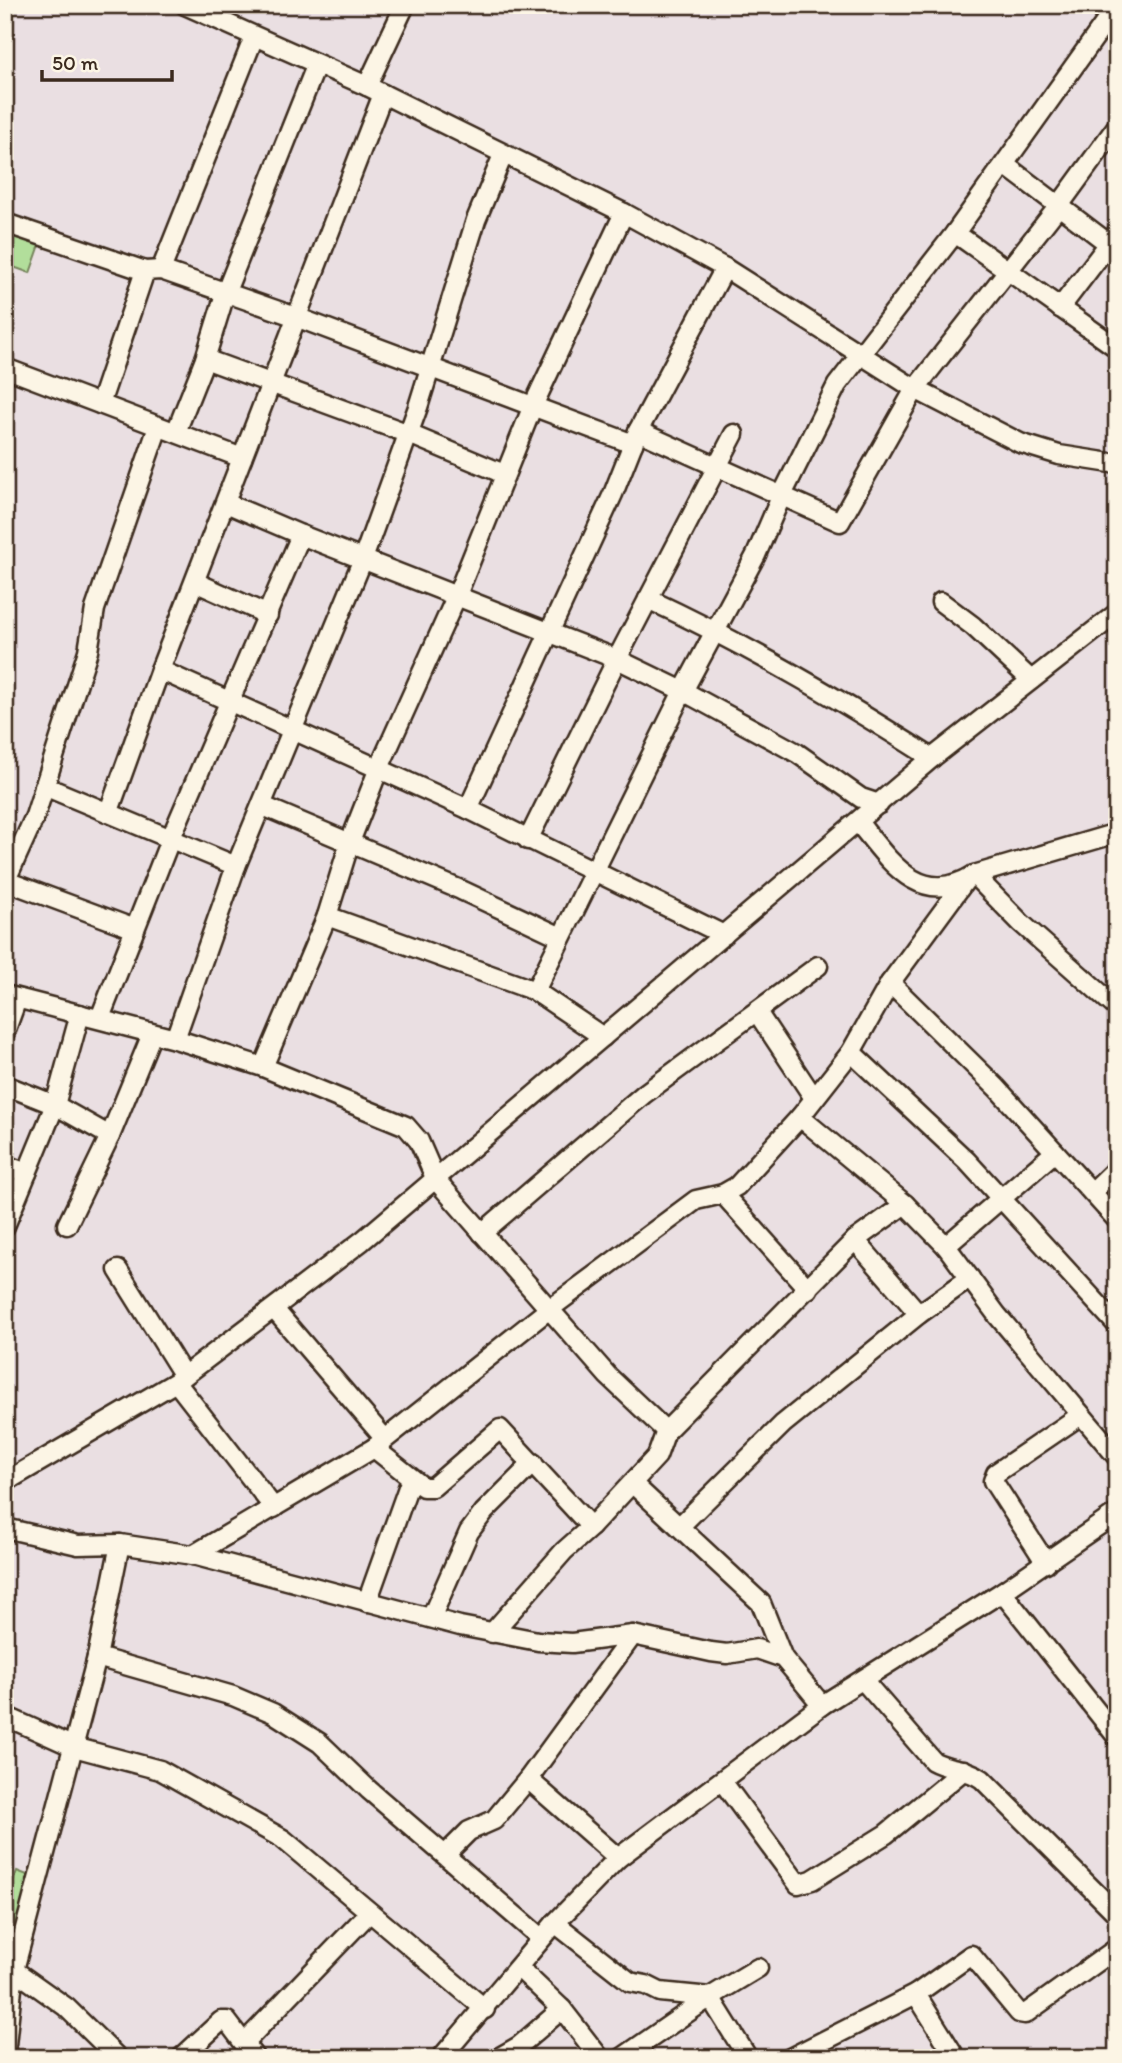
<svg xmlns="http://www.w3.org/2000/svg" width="1122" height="2063" font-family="Itim,sans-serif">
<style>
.green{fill:#b2de9b;stroke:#76845c;stroke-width:2}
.forest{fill:url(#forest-firs);stroke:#76845c;stroke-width:2}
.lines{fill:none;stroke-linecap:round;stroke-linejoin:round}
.minor-casing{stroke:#3b2a1e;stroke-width:23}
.minor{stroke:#fcf5e5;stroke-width:18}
</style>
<defs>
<pattern id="forest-firs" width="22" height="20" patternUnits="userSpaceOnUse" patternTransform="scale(1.75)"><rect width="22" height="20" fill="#b2de9b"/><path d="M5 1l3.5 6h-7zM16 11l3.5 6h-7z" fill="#9abf85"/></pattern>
</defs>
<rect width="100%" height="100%" fill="#eadfe2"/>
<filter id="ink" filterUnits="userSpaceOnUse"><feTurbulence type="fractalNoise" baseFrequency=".0143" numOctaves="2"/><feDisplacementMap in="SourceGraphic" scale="14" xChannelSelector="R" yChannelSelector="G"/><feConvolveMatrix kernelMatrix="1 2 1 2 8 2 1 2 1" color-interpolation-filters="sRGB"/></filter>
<g filter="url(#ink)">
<path class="green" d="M 5,231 L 41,242 L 30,273 L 5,264 Z"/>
<path class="forest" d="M 17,1871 L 35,1878 L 5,1970 L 5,1902 Z"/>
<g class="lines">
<defs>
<g id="minor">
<path d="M 185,5 L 367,86 L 624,213 L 725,268 L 915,389 L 1020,443 L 1059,455 L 1117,464"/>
<path d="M 367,86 L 405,5"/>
<path d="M 1005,165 L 1117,250"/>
<path d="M 5,223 L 145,271 L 161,270 L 296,317 L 633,444"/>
<path d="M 955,233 L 1117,348"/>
<path d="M 161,270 L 254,37"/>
<path d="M 1060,308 L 1117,233"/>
<path d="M 205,359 L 409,434 L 504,474"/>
<path d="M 5,368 L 242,458"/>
<path d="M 100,404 L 145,271"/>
<path d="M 638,431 L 840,522 L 915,389 L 1058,207 L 1117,126"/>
<path d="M 176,432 L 205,359 L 225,294 L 316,66"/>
<path d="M 301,535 L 617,659 L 683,691 L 797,753 L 861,798 L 879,804"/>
<path d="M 195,582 L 268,615"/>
<path d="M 648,599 C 747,645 840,699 932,758"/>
<path d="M 941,602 L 973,626 L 1031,680"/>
<path d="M 160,670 L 468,809 L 724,935"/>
<path d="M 44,786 L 236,866"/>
<path d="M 263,806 L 461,890 L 561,937"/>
<path d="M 468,809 L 613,494 L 638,431 L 725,268"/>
<path d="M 109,811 L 160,670 L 383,94"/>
<path d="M 858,822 C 889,860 919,909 974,875 L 1117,833"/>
<path d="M 528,840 L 617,659 L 734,434"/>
<path d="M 974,875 L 1021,923 L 1117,1008"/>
<path d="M 6,881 L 135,929"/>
<path d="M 5,882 L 35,816 L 88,651 L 95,609 L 158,427"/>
<path d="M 327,916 L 535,991 L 603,1037"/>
<path d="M 890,983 L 997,1088 L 1117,1220"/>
<path d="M 535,991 L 683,691 L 756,555 L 781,497 L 837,385 L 955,233 L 1117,6"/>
<path d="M 5,995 L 175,1039 L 263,1067 L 406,1126 L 419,1141 L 436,1180 L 608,1376 L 666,1431 L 855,1240 L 905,1204"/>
<path d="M 757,1012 L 814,1098"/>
<path d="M 100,1018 L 170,840 L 301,535 L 226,503"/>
<path d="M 5,1032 L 17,999"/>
<path d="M 175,1039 L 236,866 L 363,559 L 418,407 L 476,220 L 503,155"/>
<path d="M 851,1052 L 967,1161 L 1117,1325"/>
<path d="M 263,1067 L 327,916 L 350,842 L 379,768 L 457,595 L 532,408 L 624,213"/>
<path d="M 5,1085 L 55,1105 L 110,1136"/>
<path d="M 800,1117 L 905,1204 L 946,1246 L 997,1315 L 1117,1457"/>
<path d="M 5,1165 L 27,1173"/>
<path d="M 1092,1192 L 1117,1168"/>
<path d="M 723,1194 L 808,1289"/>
<path d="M 67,1225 L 110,1136 L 152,1034"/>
<path d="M 5,1226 L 55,1105 L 80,1014"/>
<path d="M 482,1233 L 644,1094 L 818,966"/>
<path d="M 855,1240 L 919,1314"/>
<path d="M 946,1246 L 1055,1152"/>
<path d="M 118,1270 L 184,1376"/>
<path d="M 274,1309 L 385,1439"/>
<path d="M 176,1382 L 274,1508"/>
<path d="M 374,1448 L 423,1487 L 433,1487 L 500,1429 L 591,1527 L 657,1456 L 666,1431"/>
<path d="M 5,1482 L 176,1382 L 362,1241 L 932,758 L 1117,613"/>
<path d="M 633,1484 L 761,1603 L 783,1658"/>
<path d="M 680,1526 L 783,1424 L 919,1314 L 970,1278"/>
<path d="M 5,1528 L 78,1545 L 120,1544 L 193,1555 L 460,1626 L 538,1641 L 572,1643 L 633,1635 L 711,1652 L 727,1654 L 757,1649 L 783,1658 L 822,1705"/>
<path d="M 193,1555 L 374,1448 L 548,1310 L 696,1200 L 723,1194 L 737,1186 L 800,1117 L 851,1052 L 890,983 L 965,881"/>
<path d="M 1046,1563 L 993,1481 L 996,1473 L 1081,1415"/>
<path d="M 1002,1592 L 1117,1737"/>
<path d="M 367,1602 L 411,1479"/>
<path d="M 431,1618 L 469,1532 L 484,1512 L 533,1463"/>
<path d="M 492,1633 L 564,1551 L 591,1527"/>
<path d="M 97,1657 L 233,1696 L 273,1713 L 320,1743 L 369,1790 L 541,1938"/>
<path d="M 863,1680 L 933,1761 C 949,1770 967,1768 982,1779 L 1117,1914"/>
<path d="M 5,1716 L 74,1747 L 160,1770 L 283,1839 L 485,2009"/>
<path d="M 528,1779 L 618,1858"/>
<path d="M 722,1781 L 798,1884 L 812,1880 L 886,1834 L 964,1770"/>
<path d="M 446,1854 L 469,1831 L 494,1820 L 528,1779 L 633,1635"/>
<path d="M 555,1923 L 630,1982 L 646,1985 L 660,1992 L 710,1997 L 748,2058"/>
<path d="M 519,1968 L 562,2009 L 600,2058"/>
<path d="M 14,1970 L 66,2007 L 118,2058"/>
<path d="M 916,1994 L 956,2058"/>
<path d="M 245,2042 L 369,1913"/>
<path d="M 5,2054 L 14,1970 L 97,1657 L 120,1544"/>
<path d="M 181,2058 L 221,2021 L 227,2021 L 255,2058"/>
<path d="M 441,2058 L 555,1923 L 618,1858 L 822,1705 L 1002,1592 L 1117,1513"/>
<path d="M 498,2058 L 519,2046 L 562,2009"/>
<path d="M 622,2058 L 710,1997 L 758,1968"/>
<path d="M 790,2058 L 916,1994 L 971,1955 L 1019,2013 L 1025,2014 L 1117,1948"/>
</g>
</defs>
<use href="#minor" class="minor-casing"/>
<use href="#minor" class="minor"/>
</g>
</g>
<rect width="1122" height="2063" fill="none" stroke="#fcf5e5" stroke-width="28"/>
<rect x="14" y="14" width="1094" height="2035" fill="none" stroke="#3b2a1e" stroke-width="2.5" filter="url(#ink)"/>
<path d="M42 70v10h130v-10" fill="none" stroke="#3b2a1e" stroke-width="3.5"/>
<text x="52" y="70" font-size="21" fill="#3b2a1e" stroke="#fcf5e5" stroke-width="5" paint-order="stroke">50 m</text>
</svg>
